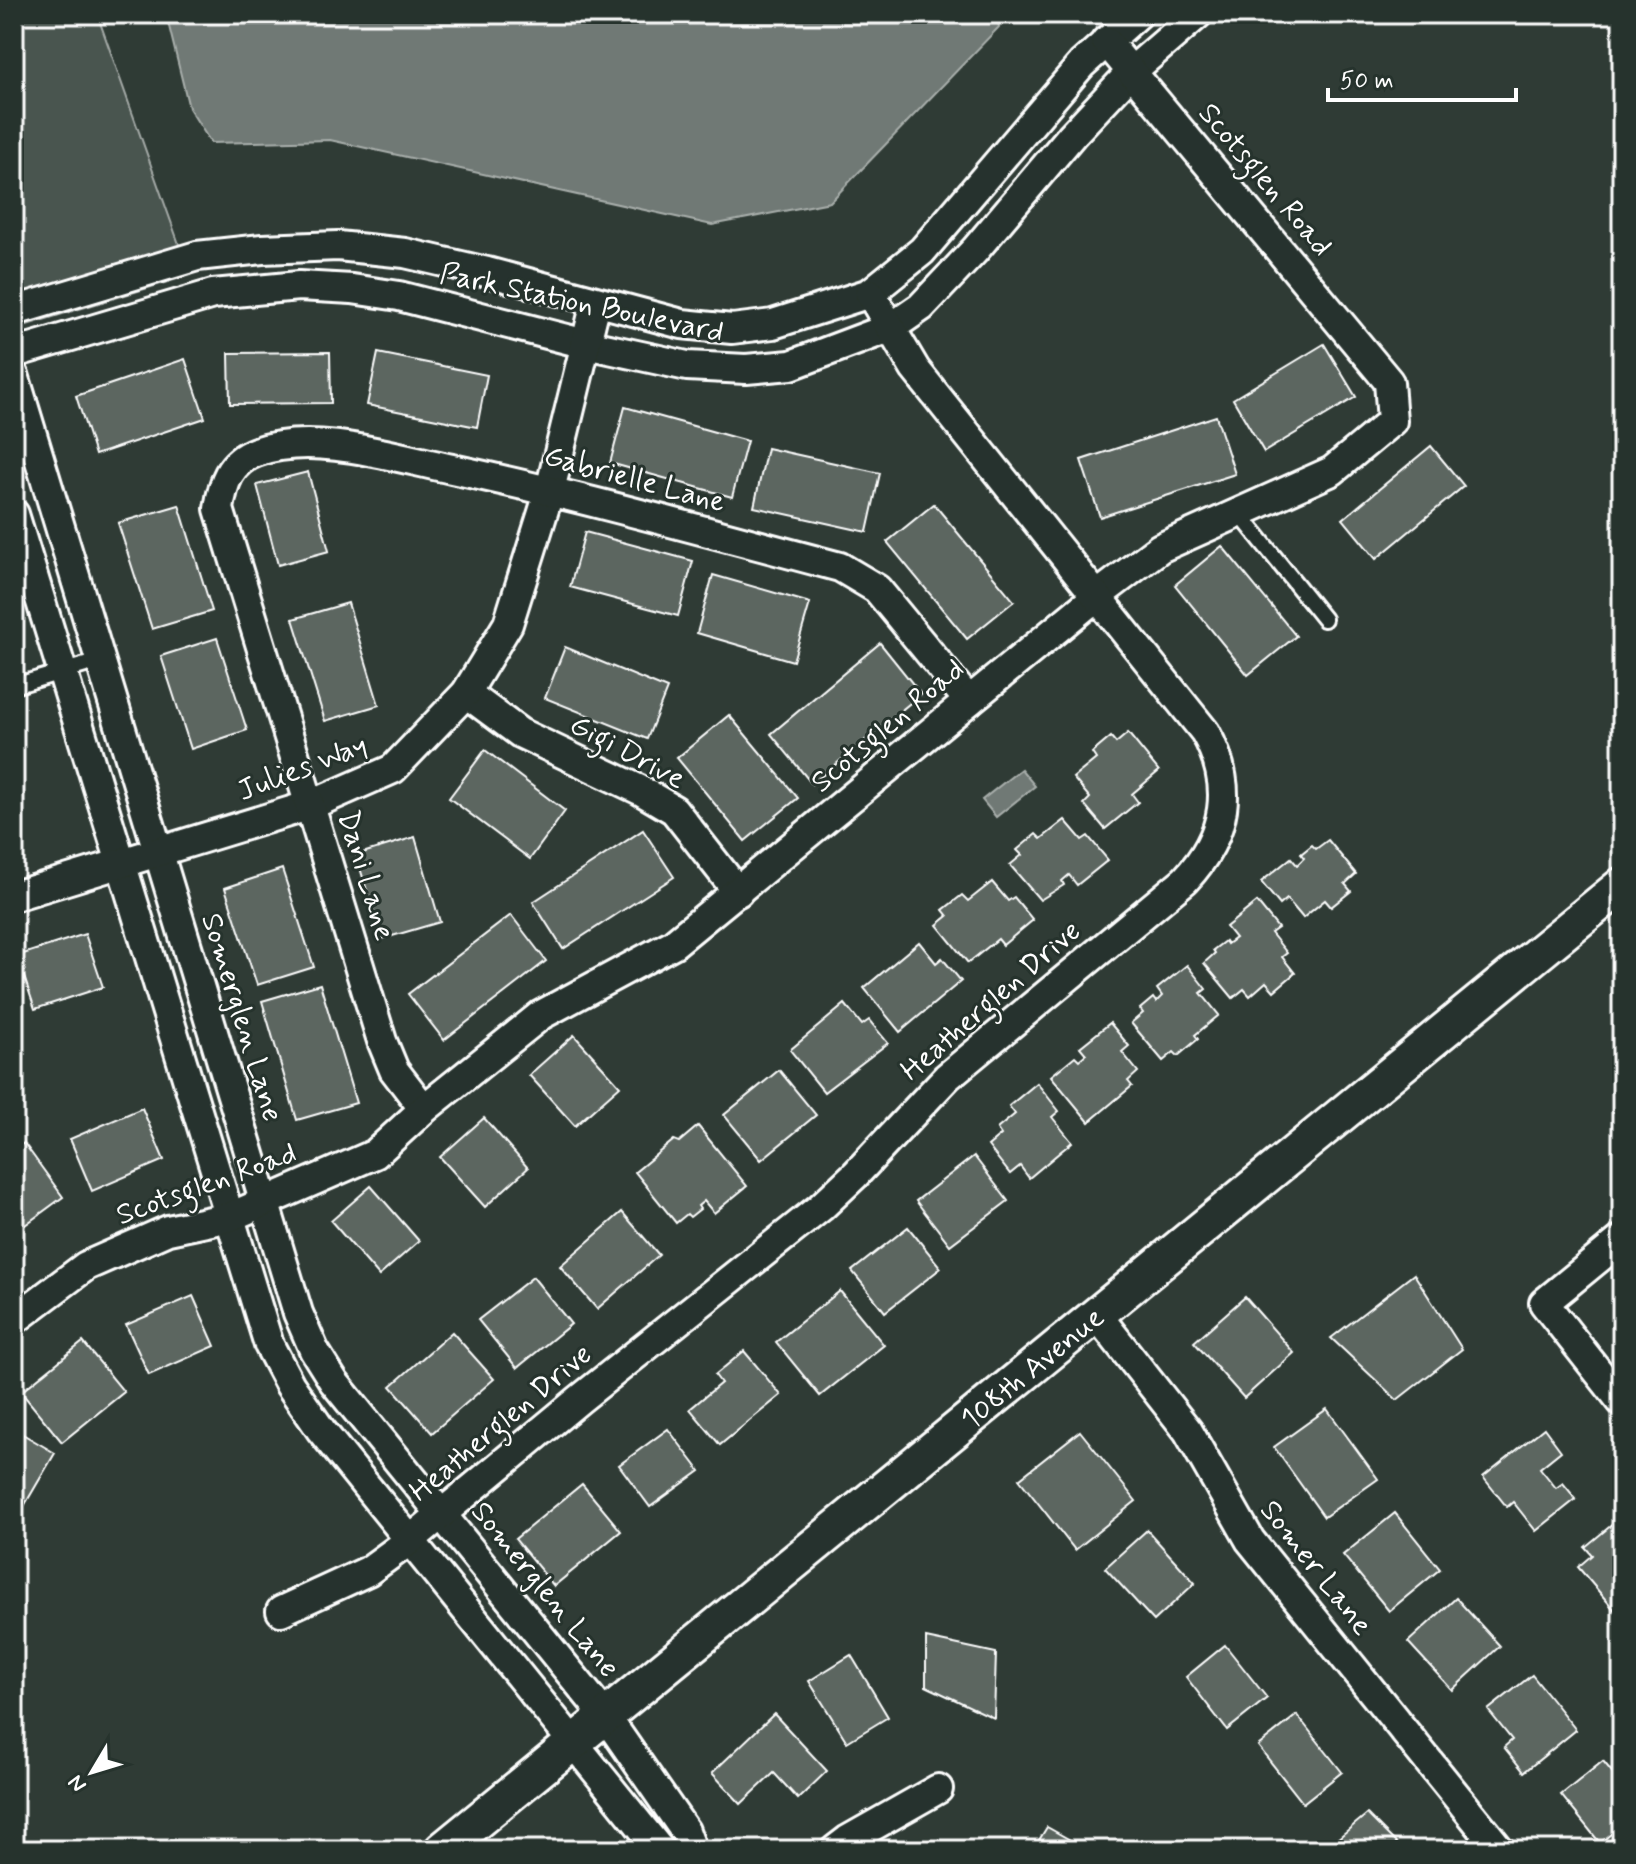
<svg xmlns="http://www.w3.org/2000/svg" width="1636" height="1864" font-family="Mynerve,sans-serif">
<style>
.green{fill:#4a544f;stroke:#a4aaa7;stroke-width:2}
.water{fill:#707975;stroke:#a9afac;stroke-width:2}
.building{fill:#5b6661;stroke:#fff;stroke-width:2}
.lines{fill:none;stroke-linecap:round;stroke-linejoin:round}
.service-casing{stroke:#fff;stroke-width:20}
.minor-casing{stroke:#fff;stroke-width:34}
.tertiary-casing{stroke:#fff;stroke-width:40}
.service{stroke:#26332d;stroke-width:14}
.minor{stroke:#26332d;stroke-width:28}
.tertiary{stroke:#26332d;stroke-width:34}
.labels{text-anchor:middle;stroke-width:6;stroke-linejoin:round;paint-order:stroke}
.street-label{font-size:30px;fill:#fff;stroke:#26332d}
</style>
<rect width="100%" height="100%" fill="#2f3b35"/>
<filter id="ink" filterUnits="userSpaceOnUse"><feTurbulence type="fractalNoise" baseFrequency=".0125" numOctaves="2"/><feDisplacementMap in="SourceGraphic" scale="16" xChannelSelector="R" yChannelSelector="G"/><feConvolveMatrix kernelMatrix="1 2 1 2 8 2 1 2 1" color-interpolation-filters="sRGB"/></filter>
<g filter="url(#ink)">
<path class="green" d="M 14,14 L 97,14 L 190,275 L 14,329 Z"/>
<g class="water">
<path d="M 166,14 L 996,14 L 999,27 L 830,202 L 712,225 L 330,140 L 211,143 L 189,108 Z"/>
<path d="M 1021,769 L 1035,786 L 996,817 L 982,800 Z"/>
</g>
<g class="building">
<path d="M 1324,344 L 1356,397 L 1264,452 L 1233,399 Z"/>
<path d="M 330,352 L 331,403 L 230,404 L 229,353 Z"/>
<path d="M 378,353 L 487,375 L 477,427 L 367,405 Z"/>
<path d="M 185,359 L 205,418 L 95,455 L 76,396 Z"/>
<path d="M 625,407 L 747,441 L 732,497 L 610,463 Z"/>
<path d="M 1216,416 L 1235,474 L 1100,517 L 1081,460 Z"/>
<path d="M 1431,446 L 1464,486 L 1376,559 L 1343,519 Z"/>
<path d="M 767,448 L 880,473 L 867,532 L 754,507 Z"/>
<path d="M 308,472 L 329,551 L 278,565 L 257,485 Z"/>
<path d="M 934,504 L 1014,601 L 967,639 L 887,542 Z"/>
<path d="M 179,505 L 212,611 L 152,629 L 118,523 Z"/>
<path d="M 585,532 L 693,561 L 678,616 L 570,587 Z"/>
<path d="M 1222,546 L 1296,636 L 1248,675 L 1175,585 Z"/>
<path d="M 713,575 L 810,603 L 793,661 L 697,633 Z"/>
<path d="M 348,603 L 379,705 L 325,721 L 293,619 Z"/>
<path d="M 217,638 L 247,730 L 191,749 L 161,656 Z"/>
<path d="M 880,643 L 921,694 L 812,784 L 771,734 Z"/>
<path d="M 565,647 L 667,689 L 647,739 L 545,698 Z"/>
<path d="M 729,715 L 798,798 L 745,841 L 677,758 Z"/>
<path d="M 1128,733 L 1159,771 L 1132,794 L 1138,802 L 1105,829 L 1084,804 L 1090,798 L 1073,778 L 1096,759 L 1092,753 L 1111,737 L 1116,743 Z"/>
<path d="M 485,750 L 565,811 L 530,859 L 449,798 Z"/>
<path d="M 1065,820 L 1082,840 L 1088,836 L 1108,860 L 1077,885 L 1069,875 L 1062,881 L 1064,885 L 1040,900 L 1010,865 L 1022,855 L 1017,850 L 1036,834 L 1041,839 Z"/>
<path d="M 643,830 L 674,877 L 563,949 L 533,902 Z"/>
<path d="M 415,837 L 440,922 L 382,939 L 356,855 Z"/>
<path d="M 1328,840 L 1356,874 L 1345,884 L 1351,891 L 1331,907 L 1325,900 L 1303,918 L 1287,899 L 1280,905 L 1261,882 L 1291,858 L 1297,865 L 1304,858 L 1301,854 L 1312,845 L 1316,849 Z"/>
<path d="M 282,869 L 314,967 L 257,985 L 225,888 Z"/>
<path d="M 992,882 L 1008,901 L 1014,897 L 1033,920 L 1003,945 L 998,939 L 968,963 L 937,925 L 948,916 L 943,910 L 962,895 L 968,901 Z"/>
<path d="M 1257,902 L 1278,928 L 1271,933 L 1287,953 L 1282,957 L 1295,973 L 1274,991 L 1266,982 L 1250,996 L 1244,989 L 1233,998 L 1204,963 L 1215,953 L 1213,950 L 1225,941 L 1227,944 L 1235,938 L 1226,927 Z"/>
<path d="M 511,915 L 546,961 L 444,1040 L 408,994 Z"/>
<path d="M 85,934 L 103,987 L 35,1009 L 17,956 Z"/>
<path d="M 919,942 L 936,963 L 942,958 L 961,981 L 900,1032 L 864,988 Z"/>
<path d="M 1187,965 L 1206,989 L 1201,993 L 1219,1015 L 1195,1035 L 1198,1039 L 1178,1056 L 1174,1052 L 1163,1061 L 1131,1023 L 1143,1013 L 1140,1009 L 1153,998 L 1156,1002 L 1162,996 L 1157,989 Z"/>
<path d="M 320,984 L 356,1103 L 297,1120 L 262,1001 Z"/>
<path d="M 845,1004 L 862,1025 L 869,1020 L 888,1043 L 824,1092 L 790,1050 Z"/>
<path d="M 1110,1023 L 1129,1046 L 1122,1052 L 1138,1072 L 1128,1081 L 1132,1086 L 1089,1122 L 1051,1076 L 1075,1056 L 1079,1060 L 1086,1054 L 1080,1047 Z"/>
<path d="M 574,1035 L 620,1086 L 575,1126 L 529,1075 Z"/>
<path d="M 779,1070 L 816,1115 L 761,1160 L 724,1115 Z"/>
<path d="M 1037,1083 L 1059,1111 L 1052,1117 L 1072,1142 L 1029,1178 L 1020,1166 L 1010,1174 L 988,1146 L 1001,1135 L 997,1129 L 1015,1114 L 1009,1106 Z"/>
<path d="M 142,1108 L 164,1160 L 92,1191 L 70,1139 Z"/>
<path d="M 484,1118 L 528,1168 L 485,1207 L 440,1157 Z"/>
<path d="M 698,1126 L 747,1186 L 714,1213 L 704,1201 L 698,1206 L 700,1209 L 690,1217 L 687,1214 L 676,1223 L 635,1172 L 674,1140 L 679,1142 Z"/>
<path d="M 24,1143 L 63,1197 L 14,1233 L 14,1150 Z"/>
<path d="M 974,1156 L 1008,1201 L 950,1245 L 916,1201 Z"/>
<path d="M 371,1186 L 419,1241 L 379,1276 L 331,1221 Z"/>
<path d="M 622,1212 L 659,1255 L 597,1309 L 560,1266 Z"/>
<path d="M 908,1227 L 941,1268 L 885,1312 L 852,1271 Z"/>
<path d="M 1414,1274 L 1462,1349 L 1397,1400 L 1331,1338 Z"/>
<path d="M 533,1277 L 571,1324 L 517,1368 L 478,1320 Z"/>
<path d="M 840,1291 L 884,1345 L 820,1396 L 776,1342 Z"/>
<path d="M 193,1296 L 215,1346 L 149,1375 L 126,1325 Z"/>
<path d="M 1245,1297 L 1294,1353 L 1244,1398 L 1194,1342 Z"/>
<path d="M 452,1332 L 494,1379 L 432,1433 L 391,1386 Z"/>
<path d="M 83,1342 L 124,1392 L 62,1442 L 21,1392 Z"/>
<path d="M 744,1351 L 781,1395 L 720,1445 L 690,1409 L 721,1383 L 715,1375 Z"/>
<path d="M 1327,1409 L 1378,1479 L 1324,1517 L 1274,1447 Z"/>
<path d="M 1544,1428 L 1561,1451 L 1540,1468 L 1556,1488 L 1563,1483 L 1576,1499 L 1536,1531 L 1513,1502 L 1507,1507 L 1483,1477 Z"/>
<path d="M 14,1429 L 55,1453 L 20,1513 L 14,1513 Z"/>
<path d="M 668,1429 L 700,1471 L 650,1507 L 619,1465 Z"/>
<path d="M 1080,1431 L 1136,1501 L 1075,1550 L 1019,1479 Z"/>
<path d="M 582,1484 L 621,1531 L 554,1586 L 515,1539 Z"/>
<path d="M 1395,1513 L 1440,1569 L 1389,1611 L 1343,1555 Z"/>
<path d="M 1619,1519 L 1622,1523 L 1622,1609 L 1617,1613 L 1578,1567 L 1592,1555 L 1585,1547 Z"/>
<path d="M 1147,1530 L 1195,1583 L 1154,1621 L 1105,1568 Z"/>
<path d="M 1456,1598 L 1500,1646 L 1452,1690 L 1408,1642 Z"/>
<path d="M 926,1638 L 996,1653 L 994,1718 L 926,1686 Z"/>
<path d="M 1225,1645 L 1267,1698 L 1227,1730 L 1186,1677 Z"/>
<path d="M 851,1655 L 888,1717 L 847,1742 L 809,1681 Z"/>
<path d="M 1532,1675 L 1576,1730 L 1524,1772 L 1504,1747 L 1512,1740 L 1488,1710 Z"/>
<path d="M 774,1714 L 827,1771 L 798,1799 L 774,1773 L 741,1804 L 712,1773 Z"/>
<path d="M 1297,1715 L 1342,1772 L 1303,1803 L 1258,1746 Z"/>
<path d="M 1603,1761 L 1622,1784 L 1622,1825 L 1600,1843 L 1561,1795 Z"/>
<path d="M 1367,1814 L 1403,1850 L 1324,1850 Z"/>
<path d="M 1047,1827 L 1088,1850 L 1033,1850 Z"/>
</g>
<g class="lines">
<defs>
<g id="service">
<path d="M 1239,513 L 1324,619"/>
<path d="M 14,686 L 99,661"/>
</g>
<g id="minor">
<path d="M 14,311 L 197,256 L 262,249 L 338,246 L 405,253 L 487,272 L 682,324 L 732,329 L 773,324 L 870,293 L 922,251 L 1082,64 L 1138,14"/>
<path d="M 14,353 L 213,294 L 299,286 L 352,289 L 399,296 L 586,344 L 687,366 L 746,369 L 791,365 L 892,327 L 921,307 L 975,250 L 1072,135 L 1131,72 L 1198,14"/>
<path d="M 14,375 L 298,1313 L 314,1350 L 334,1382 L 606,1717 L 685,1831 L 692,1850"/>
<path d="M 14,514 L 269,1345 L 290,1385 L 321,1430 L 660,1850"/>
<path d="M 466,693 L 520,733 L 640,790 L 674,810 L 738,892"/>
<path d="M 14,896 L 311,805 L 393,769 L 466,693 L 508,624 L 550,490 L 596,302"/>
<path d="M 424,1109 L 394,1070 L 382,1041 L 219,509 C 223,483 229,462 256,452 C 314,431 394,457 452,469 C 583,497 711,533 840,567 L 877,589 L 969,701"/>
<path d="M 1622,1239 L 1544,1303 L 1622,1402"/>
<path d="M 1097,1315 L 1188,1431 L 1250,1540 L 1500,1850"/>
<path d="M 14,1320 L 86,1266 L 168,1230 L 230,1217 L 375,1154 L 424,1109 L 541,1015 L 673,944 L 1097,596 L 1160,548 L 1332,471 L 1392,421 L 1389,382 L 1106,41"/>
<path d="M 281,1611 L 368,1571 L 409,1541 L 580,1399 L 821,1207 L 855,1175 L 947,1077 L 1185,880 C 1227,835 1235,786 1205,732 L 915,369 L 870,293"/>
<path d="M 835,1850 L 848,1840 L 938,1789"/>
</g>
<g id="tertiary">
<path id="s1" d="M 442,1850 L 1622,885"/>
</g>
</defs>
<use href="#service" class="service-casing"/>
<use href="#minor" class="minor-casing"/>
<use href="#tertiary" class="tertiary-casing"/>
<use href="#service" class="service"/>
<use href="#minor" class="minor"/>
<use href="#tertiary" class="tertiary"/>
</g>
</g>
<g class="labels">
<g class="street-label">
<text transform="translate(1266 179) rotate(50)" y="10">Scotsglen Road</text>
<text transform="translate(582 302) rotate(12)" y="10">Park Station Boulevard</text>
<text transform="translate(635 478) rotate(15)" y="10">Gabrielle Lane</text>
<text transform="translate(887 725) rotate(-40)" y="10">Scotsglen Road</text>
<text transform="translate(628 751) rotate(28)" y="10">Gigi Drive</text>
<text transform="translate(302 767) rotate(-21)" y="10">Julies Way</text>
<text transform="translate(367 875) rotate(73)" y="10">Dani Lane</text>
<text transform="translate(990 1000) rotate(-41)" y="10">Heatherglen Drive</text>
<text transform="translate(243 1017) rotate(73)" y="10">Somerglen Lane</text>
<text transform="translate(206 1183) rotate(-20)" y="10">Scotsglen Road</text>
<text dy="10" stroke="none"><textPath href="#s1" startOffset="762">108th Avenue</textPath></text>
<text transform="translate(500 1422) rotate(-40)" y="10">Heatherglen Drive</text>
<text transform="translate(1317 1567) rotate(52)" y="10">Somer Lane</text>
<text transform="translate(546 1589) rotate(51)" y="10">Somerglen Lane</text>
</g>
</g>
<rect width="1636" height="1864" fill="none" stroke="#26332d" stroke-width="48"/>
<rect x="24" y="24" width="1588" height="1816" fill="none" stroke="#fff" stroke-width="3" filter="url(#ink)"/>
<g transform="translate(92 1772) rotate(232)" stroke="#26332d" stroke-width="6" paint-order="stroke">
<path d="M0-6L14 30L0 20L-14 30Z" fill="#ffffff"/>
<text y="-12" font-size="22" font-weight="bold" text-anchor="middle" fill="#ffffff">N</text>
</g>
<path d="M1328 88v12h188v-12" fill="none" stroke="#ffffff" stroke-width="4"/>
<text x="1340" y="88" font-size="24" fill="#ffffff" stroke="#26332d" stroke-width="6" paint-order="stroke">50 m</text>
</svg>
